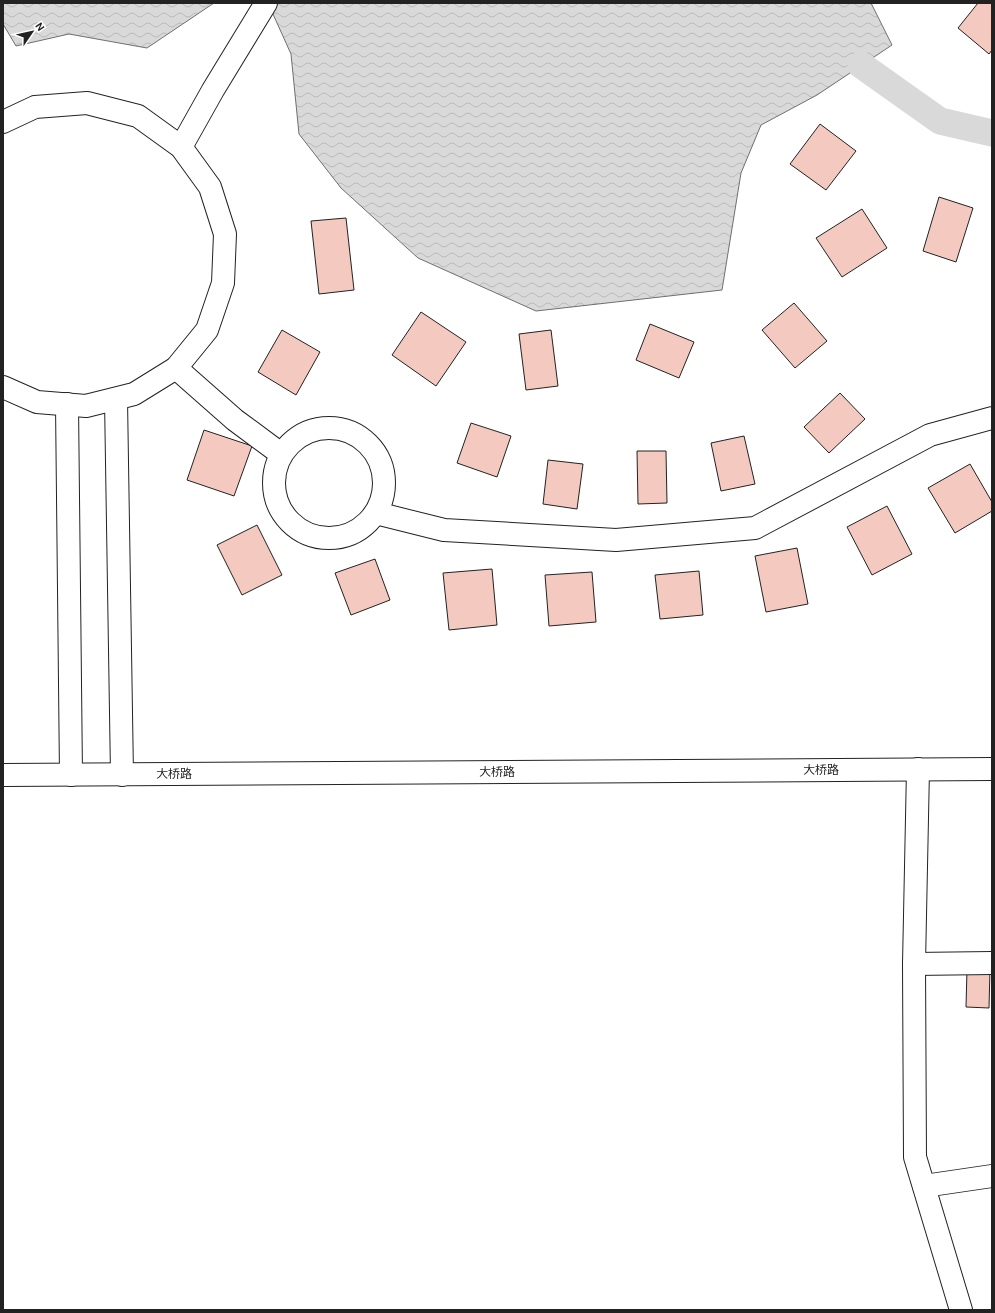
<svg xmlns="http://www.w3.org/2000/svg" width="995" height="1313" font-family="Karla,'Noto Sans SC',sans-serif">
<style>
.water{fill:url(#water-waves);stroke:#6f6f6f}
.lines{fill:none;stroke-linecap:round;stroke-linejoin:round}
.canal{stroke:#d9d9d9;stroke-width:27}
.building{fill:#f3c9c0;stroke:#222}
.minor-casing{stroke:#222;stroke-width:24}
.major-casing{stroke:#222;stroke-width:24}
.minor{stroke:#fff;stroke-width:22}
.major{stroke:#fff;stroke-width:22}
.labels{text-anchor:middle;stroke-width:3;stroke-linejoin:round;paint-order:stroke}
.street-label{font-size:12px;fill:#222;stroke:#fff}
</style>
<defs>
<pattern id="water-waves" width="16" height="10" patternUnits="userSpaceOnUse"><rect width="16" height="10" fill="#d9d9d9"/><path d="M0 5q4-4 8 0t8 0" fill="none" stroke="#bababa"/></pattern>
</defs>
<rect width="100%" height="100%" fill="#fff"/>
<g class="water">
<path d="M 3,3 L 214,3 L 147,48 L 69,34 L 16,46 L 3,24 Z"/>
<path d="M 268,3 L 871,3 L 892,45 L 817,95 L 761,125 L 741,173 L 722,290 L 536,311 L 418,258 L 341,188 L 299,134 L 291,54 Z"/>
</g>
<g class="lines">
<path class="canal" d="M 861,65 L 940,121 L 992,133"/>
</g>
<g class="building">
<path d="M 978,3 L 992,3 L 992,50 L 989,54 L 958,28 Z"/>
<path d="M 820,124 L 856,151 L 826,190 L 790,164 Z"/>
<path d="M 939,197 L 973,208 L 956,262 L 923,251 Z"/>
<path d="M 862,209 L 887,248 L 842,277 L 816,238 Z"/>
<path d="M 346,218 L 354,290 L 319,294 L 311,221 Z"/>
<path d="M 794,303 L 827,341 L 795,368 L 762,330 Z"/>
<path d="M 421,312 L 466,342 L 436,386 L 392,355 Z"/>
<path d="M 650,324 L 694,342 L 679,378 L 636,360 Z"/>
<path d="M 282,330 L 320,352 L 296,395 L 258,372 Z"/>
<path d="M 551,330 L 558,386 L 526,390 L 519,334 Z"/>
<path d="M 840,393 L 865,419 L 829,453 L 804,427 Z"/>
<path d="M 471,423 L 511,436 L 497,477 L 457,463 Z"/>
<path d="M 204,430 L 252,446 L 234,496 L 187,480 Z"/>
<path d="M 744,436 L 755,484 L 721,491 L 711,443 Z"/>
<path d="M 637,451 L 666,451 L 667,503 L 638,504 Z"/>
<path d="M 548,460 L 583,464 L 577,509 L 543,504 Z"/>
<path d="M 970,464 L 992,502 L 992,511 L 955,533 L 928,488 Z"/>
<path d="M 887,506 L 912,554 L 872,575 L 847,527 Z"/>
<path d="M 257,525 L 282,575 L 242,595 L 217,545 Z"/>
<path d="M 797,548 L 808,604 L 766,612 L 755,556 Z"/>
<path d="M 375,559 L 390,600 L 351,615 L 335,573 Z"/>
<path d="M 492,569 L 497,625 L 449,630 L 443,573 Z"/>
<path d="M 699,571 L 703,615 L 660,619 L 655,575 Z"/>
<path d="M 592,572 L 596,622 L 549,626 L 545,575 Z"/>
<path d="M 967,969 L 990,969 L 989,1008 L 966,1007 Z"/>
</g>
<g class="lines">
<defs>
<g id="minor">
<path d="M 3,122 L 35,107 L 87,103 L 138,116 L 181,147 L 210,187 L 225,234 L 223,283 L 207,330 L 176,368 L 134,394 L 86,406 L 37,402 L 3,387"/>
<path d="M 181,147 L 213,90 L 266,3"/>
<path d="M 176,368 L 235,420 L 281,454"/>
<path d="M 116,399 L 122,775"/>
<path d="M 67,404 L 71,775"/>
<circle cx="329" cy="483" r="55"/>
<path d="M 376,513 L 444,530 L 616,540 L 755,528 L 930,435 L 992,418"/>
<path d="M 918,769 L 914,964 L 915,1157 L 961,1310"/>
<path d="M 914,964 L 992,963"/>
<path d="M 924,1186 L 992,1176"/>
</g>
<path id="major" d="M 3,775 L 992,769"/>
</defs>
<use href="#minor" class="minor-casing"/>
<use href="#major" class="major-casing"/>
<use href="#minor" class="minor"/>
<use href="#major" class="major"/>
</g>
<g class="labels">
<g class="street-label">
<text x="821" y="774">大桥路</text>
<text x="497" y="776">大桥路</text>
<text x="174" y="778">大桥路</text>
</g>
</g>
<rect width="995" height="1313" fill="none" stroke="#222222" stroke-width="8"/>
<g transform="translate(32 32) rotate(56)" stroke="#ffffff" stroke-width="3" paint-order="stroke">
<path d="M0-3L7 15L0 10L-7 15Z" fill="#222222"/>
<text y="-6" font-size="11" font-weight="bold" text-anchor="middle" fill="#222222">N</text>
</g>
</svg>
